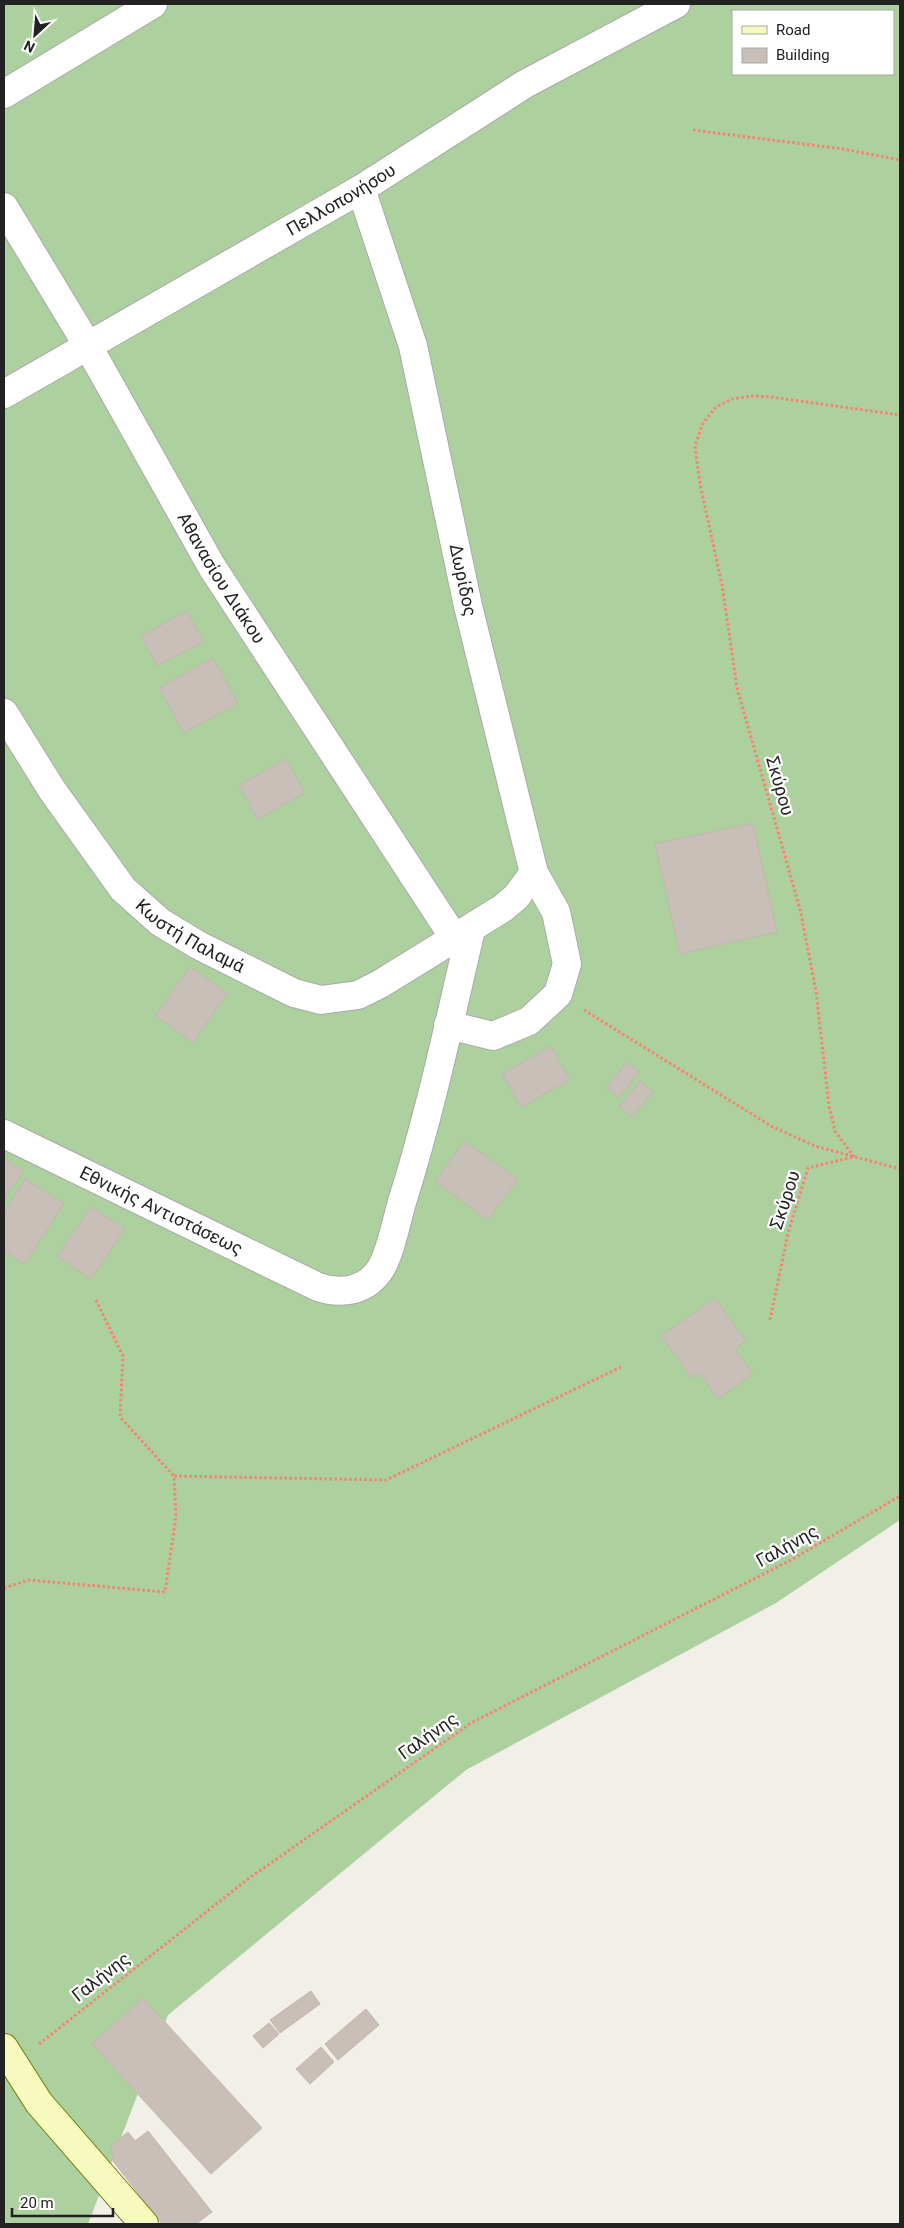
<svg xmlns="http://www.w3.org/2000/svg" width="904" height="2228" font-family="Roboto,sans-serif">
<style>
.forest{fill:#add19e;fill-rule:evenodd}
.building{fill:#c7bfb8;stroke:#c4b6ab}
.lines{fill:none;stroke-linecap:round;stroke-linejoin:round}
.street-casing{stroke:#a9a9a9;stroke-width:30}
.secondary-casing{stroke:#707d05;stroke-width:30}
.path{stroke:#fa8072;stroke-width:3;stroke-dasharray:2.5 2.5;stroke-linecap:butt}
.street{stroke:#fff;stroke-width:28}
.secondary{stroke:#f7fabf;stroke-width:28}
.labels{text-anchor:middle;stroke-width:4.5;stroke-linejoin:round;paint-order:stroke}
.street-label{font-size:18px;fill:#222;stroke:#fff}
</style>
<rect width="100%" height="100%" fill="#f2efe9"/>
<path class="forest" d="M 4,4 L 900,4 L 900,1520 L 776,1603 L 466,1770 L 168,2015 L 88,2224 L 4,2224 ZM 733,11 L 893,11 L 893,74 L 733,74 Z"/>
<g class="building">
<path d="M 187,611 L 204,642 L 157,666 L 141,636 Z"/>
<path d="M 213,658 L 238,703 L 184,733 L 159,688 Z"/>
<path d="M 286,759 L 305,793 L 257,819 L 239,785 Z"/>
<path d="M 753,823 L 777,932 L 680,954 L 655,844 Z"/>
<path d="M 190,967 L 227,993 L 193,1043 L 155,1016 Z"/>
<path d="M 551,1046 L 570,1080 L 521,1107 L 502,1074 Z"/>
<path d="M 627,1062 L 639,1072 L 619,1098 L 606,1088 Z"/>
<path d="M 640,1081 L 653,1092 L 632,1117 L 619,1107 Z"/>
<path d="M 464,1141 L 518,1179 L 488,1220 L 435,1182 Z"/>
<path d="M 4,1157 L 23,1172 L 4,1198 Z"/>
<path d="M 25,1179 L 64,1203 L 25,1264 L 4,1251 L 4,1213 Z"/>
<path d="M 91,1207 L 125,1229 L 91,1279 L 57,1256 Z"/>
<path d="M 715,1298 L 746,1341 L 735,1349 L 753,1374 L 718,1399 L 699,1373 L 692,1378 L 661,1336 Z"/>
<path d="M 311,1991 L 320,2004 L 280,2033 L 270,2020 Z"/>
<path d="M 143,1998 L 262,2128 L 211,2174 L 92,2044 Z"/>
<path d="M 366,2009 L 379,2025 L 338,2060 L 325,2044 Z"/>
<path d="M 269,2023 L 279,2034 L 263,2048 L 253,2036 Z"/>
<path d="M 321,2047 L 334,2062 L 310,2084 L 296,2069 Z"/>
<path d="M 148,2131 L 212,2212 L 196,2224 L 162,2224 L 113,2161 L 111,2146 L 128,2132 L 135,2141 Z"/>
</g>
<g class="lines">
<defs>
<g id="street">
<path d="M 4,94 L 153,4"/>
<path id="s1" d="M 4,207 L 88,346 L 212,567 L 455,939"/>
<path id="s2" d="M 4,394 L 361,189 L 525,84 L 676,4"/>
<path id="s3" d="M 4,713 L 52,790 L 123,889 L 160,922 L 198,945 L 294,993 L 321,1000 L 358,995 L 380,984 L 503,908 L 516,897 L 534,873 L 468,606 L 413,346 L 361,189"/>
<path d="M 448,1025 L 493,1036 L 529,1021 L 558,994 L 567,964 L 556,912 L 534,873"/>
<path id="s4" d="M 4,1134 L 318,1287 C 342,1295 367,1291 381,1268 C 390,1254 397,1219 402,1202 C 430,1113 450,1020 471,929"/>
</g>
<path id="secondary" d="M 4,2048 L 39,2103 L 144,2224"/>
</defs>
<use href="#street" class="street-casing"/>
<use href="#secondary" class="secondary-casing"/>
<g class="path">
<path d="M 693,130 L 843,149 L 900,160"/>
<path d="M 584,1010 L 771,1126 L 815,1146 L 900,1169"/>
<path d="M 854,1157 L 835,1131 L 829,1106 L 816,991 L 800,909 L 737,688 L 722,585 L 700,484 L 695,446 L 703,423 L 716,407 L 732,399 L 752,396 L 771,397 L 900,415"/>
<path d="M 96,1300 L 123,1356 L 120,1417 L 174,1476"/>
<path d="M 770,1320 L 788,1233 L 808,1168 L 853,1157"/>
<path d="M 4,1588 L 29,1580 L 165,1592 L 176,1516 L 174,1476 L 386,1480 L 623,1366"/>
<path d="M 39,2044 L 248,1879 L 471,1723 L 791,1560 L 900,1496"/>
</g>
<use href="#street" class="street"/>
<use href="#secondary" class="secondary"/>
</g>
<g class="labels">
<g class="street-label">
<text dy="6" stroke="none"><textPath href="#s2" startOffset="389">Πελλοπονήσου</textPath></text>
<text dy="6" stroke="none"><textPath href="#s1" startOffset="430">Αθανασίου Διάκου</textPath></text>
<text transform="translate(463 580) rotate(78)" y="6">Δωρίδος</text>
<text transform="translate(780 786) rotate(74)" y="6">Σκύρου</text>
<text dy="6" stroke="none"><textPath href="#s3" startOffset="295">Κωστή Παλαμά</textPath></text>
<text transform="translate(785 1200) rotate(-72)" y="6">Σκύρου</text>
<text dy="6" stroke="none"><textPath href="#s4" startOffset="175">Εθνικής Αντιστάσεως</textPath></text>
<text transform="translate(787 1546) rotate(-29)" y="6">Γαλήνης</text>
<text transform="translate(428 1736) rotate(-35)" y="6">Γαλήνης</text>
<text transform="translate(101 1977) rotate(-38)" y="6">Γαλήνης</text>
</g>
</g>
<rect width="904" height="2228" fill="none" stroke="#222222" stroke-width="10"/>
<rect x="732" y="10" width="162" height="65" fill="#ffffff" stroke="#a7a7a7"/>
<rect x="742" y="26" width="25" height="8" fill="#f7fabf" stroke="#a7a7a7"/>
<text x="776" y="35" font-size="15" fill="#222222">Road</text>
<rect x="742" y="48" width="25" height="15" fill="#c7bfb8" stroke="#a7a7a7"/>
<text x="776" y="60" font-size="15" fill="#222222">Building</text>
<g transform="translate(35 35) rotate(206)" stroke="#ffffff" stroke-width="4" paint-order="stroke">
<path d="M0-4L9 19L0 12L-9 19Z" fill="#222222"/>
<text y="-8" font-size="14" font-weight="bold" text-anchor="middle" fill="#222222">N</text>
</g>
<path d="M12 2208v8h101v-8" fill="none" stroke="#222222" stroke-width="2.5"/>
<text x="20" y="2208" font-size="15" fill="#222222" stroke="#ffffff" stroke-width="4" paint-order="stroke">20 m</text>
</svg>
